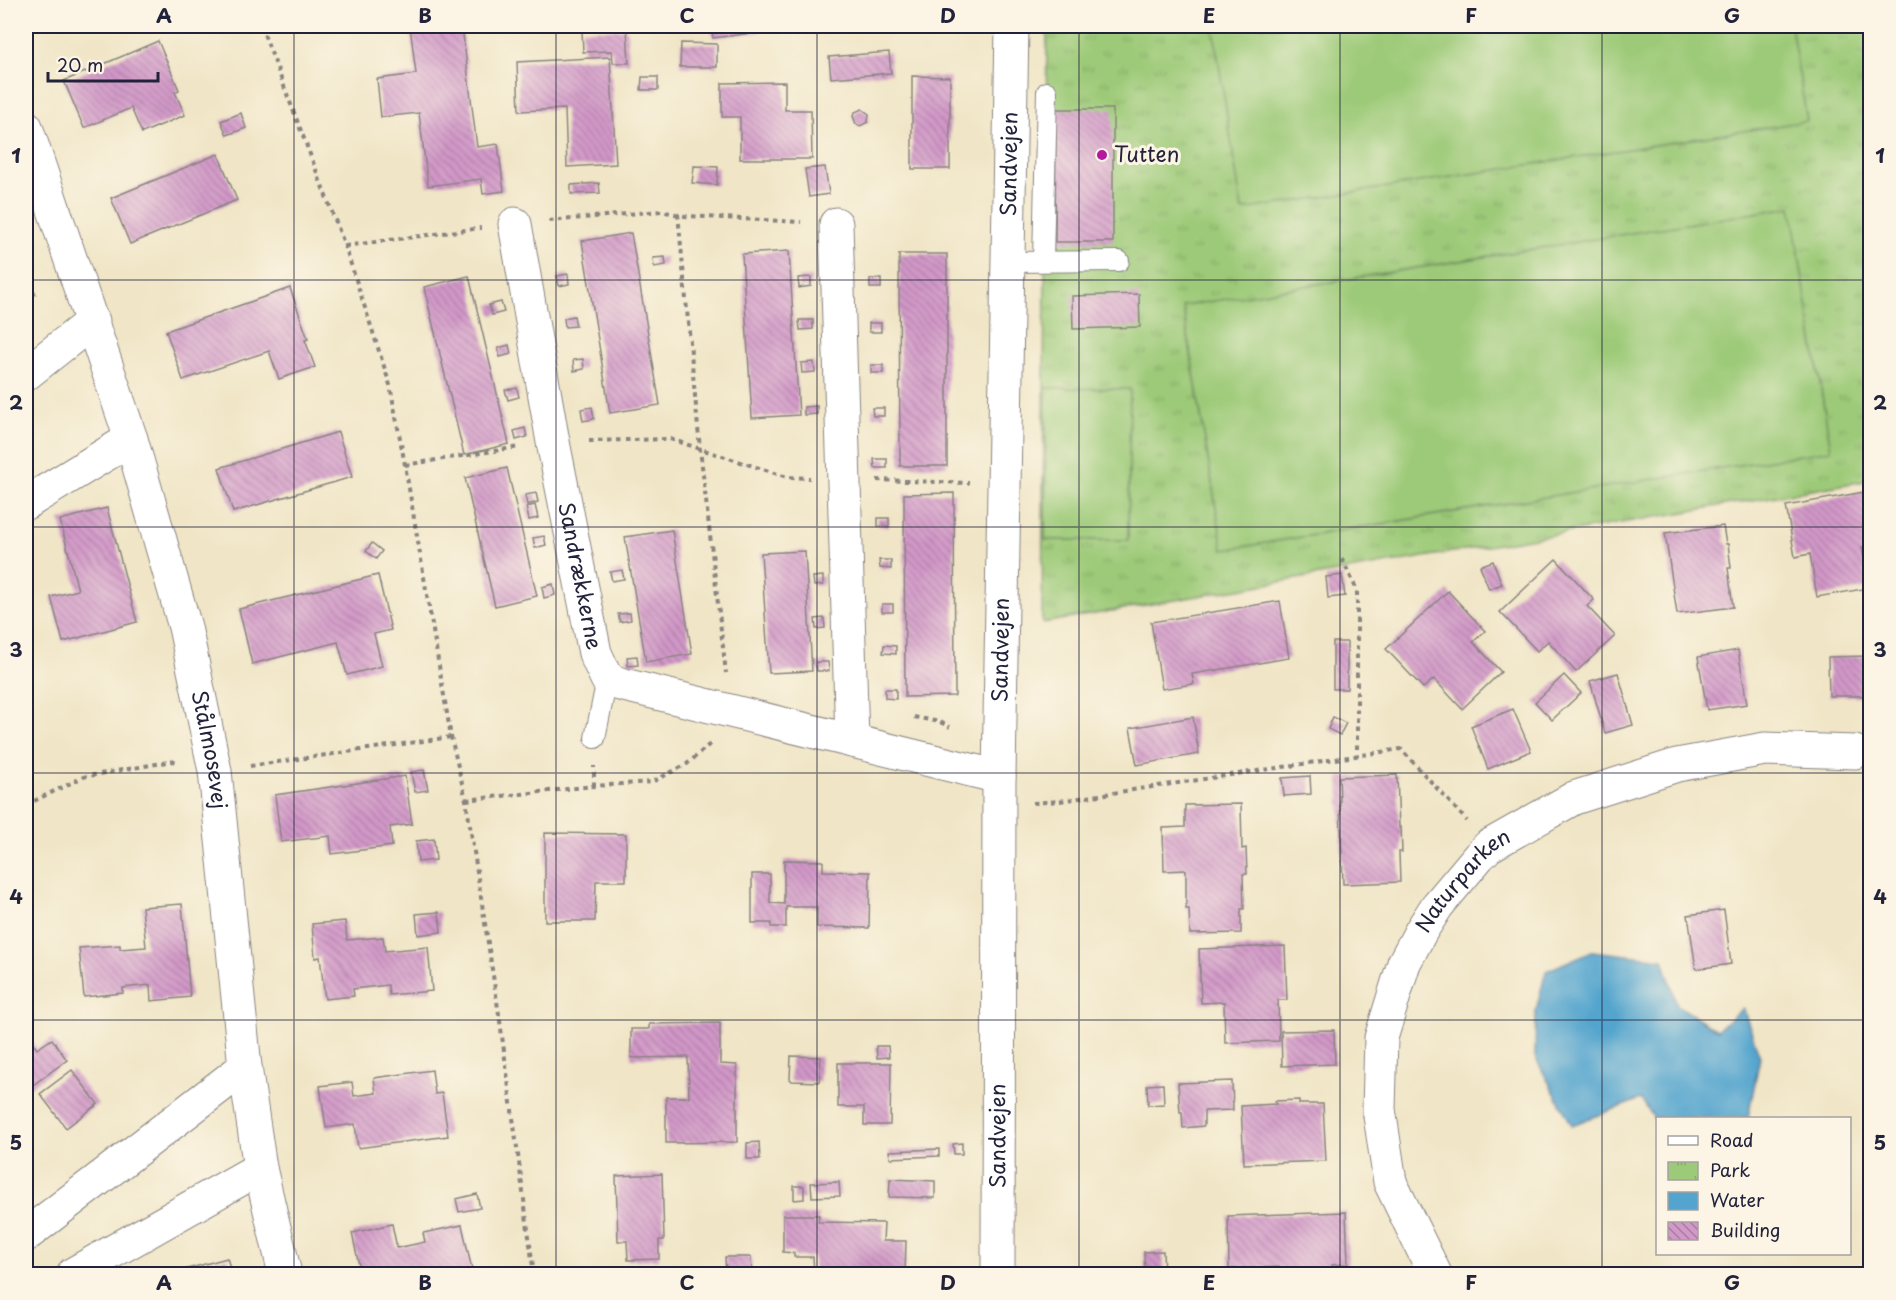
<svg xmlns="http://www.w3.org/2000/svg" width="1896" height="1300" font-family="'Playpen Sans',sans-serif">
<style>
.park{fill:url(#park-tufts);stroke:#60765a;stroke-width:1.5}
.pitch{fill:#9dca78;stroke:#60765a;stroke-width:1.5}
.water{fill:#53a4ce;stroke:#3a6384;stroke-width:1.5}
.building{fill:url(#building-back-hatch)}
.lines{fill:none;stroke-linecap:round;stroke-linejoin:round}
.service-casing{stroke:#898480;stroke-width:22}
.minor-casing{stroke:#898480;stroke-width:35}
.path{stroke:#898480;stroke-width:4;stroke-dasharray:4.5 4.5;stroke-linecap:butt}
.service{stroke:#fff;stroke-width:20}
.minor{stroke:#fff;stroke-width:33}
.grid{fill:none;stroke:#22223b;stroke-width:1.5;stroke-opacity:0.55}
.poi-dot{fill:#b5179e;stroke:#fcf5e5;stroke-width:2}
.labels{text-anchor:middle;stroke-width:6;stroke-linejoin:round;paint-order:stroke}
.poi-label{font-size:21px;fill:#22223b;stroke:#fcf5e5;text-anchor:start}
.street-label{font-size:21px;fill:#22223b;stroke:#fcf5e5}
.neatline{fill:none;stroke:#22223b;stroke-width:2}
.grid-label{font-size:20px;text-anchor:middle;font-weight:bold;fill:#22223b}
</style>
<defs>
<pattern id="park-tufts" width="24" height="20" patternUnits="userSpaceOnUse" patternTransform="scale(1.5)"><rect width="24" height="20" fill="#9dca78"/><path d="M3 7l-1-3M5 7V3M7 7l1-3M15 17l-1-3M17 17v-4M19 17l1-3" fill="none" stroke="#87ad69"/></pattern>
<pattern id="building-back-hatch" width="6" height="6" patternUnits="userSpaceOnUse" patternTransform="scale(1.5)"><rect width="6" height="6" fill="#d298c8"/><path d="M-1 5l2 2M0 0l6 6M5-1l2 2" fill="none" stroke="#aa7ca4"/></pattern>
</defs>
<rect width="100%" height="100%" fill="#fcf5e5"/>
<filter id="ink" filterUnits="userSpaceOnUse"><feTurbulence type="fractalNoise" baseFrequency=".0167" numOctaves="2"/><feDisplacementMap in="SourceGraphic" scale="12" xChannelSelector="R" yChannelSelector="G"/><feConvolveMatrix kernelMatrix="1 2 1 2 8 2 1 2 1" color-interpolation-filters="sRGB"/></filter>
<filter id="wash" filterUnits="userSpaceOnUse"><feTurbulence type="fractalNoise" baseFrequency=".008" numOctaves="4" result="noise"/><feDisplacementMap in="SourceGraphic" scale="24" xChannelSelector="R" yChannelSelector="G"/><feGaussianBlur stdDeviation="1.35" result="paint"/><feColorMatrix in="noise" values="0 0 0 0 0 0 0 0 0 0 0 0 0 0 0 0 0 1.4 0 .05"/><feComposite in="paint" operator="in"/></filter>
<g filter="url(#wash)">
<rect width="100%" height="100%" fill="#f0e5c6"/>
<path class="park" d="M 1047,26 L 1870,26 L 1870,480 L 1042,623 Z"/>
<g class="pitch">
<path d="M 1213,26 L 1791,26 L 1807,121 L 1242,210 Z"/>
<path d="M 1791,207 L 1831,450 L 1223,550 L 1183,306 Z"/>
<path d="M 1046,388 L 1130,389 L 1128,540 L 1045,540 Z"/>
</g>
<path class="water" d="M 1592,951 L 1663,959 L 1677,1005 L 1717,1030 L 1743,1008 L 1760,1057 L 1748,1118 L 1658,1118 L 1657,1123 L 1641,1099 L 1572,1125 L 1535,1057 L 1536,1010 L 1546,971 Z"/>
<g id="blocks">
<g class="building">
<path d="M 410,26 L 462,26 L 477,147 L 498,144 L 504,191 L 483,194 L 481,179 L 428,186 L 419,113 L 381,117 L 377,79 L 416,74 Z"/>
<path d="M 711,26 L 759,26 L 760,32 L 713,38 Z"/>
<path d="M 627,29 L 629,63 L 613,63 L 612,51 L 583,52 L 582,30 Z"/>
<path d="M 158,41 L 179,90 L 175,92 L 185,115 L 142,133 L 131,108 L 84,128 L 64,81 Z"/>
<path d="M 681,43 L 717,44 L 717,67 L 680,67 Z"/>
<path d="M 889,52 L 891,73 L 831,78 L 829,57 Z"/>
<path d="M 610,57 L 616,164 L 567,167 L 565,109 L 519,111 L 517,62 Z"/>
<path d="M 912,76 L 950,77 L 950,169 L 912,169 Z"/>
<path d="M 642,77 L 658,77 L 658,90 L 641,90 Z"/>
<path d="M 785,82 L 785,110 L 811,110 L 812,159 L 740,159 L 740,117 L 722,117 L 722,83 Z"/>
<path d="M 862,109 L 869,114 L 868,122 L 860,126 L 856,124 L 853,116 L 855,112 Z"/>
<path d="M 1056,109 L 1113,109 L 1113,242 L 1055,242 Z"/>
<path d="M 241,113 L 246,128 L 227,135 L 221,121 Z"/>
<path d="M 218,154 L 237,200 L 130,244 L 111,198 Z"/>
<path d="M 694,166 L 718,167 L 717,185 L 692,183 Z"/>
<path d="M 825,167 L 829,194 L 809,197 L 805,169 Z"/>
<path d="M 599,183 L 600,193 L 571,194 L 571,185 Z"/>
<path d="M 631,233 L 660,405 L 610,413 L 582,241 Z"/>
<path d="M 789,251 L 799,415 L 752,418 L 742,254 Z"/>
<path d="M 899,254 L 947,254 L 947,466 L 900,466 Z"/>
<path d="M 665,257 L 666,265 L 654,267 L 653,258 Z"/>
<path d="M 568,274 L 569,284 L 559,286 L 557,276 Z"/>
<path d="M 469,276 L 509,444 L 464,455 L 424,287 Z"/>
<path d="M 811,277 L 811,286 L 799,288 L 798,278 Z"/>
<rect x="870" y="279" width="11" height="9"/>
<path d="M 26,281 L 36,294 L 26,303 Z"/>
<path d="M 290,288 L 308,339 L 305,340 L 315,367 L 279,379 L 269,351 L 183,380 L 166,331 Z"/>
<path d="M 1139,294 L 1140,327 L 1073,329 L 1072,296 Z"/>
<path d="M 501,302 L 504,312 L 492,315 L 489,305 Z"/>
<path d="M 574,316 L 576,326 L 565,327 L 564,318 Z"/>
<path d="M 799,320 L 813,320 L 813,329 L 800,330 Z"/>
<rect x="869" y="323" width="12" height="9"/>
<path d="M 509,345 L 511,354 L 500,357 L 498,348 Z"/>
<path d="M 583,359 L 584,369 L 574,371 L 573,360 Z"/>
<path d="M 814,362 L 815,372 L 802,373 L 801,363 Z"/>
<rect x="871" y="365" width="12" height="8"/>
<path d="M 517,388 L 519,397 L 508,400 L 505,390 Z"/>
<path d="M 817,406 L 817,414 L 804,415 L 804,407 Z"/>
<path d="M 592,407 L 594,419 L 583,421 L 581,409 Z"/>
<path d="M 872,408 L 884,408 L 884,416 L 873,416 Z"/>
<path d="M 525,428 L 527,437 L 516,440 L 514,431 Z"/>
<path d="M 338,432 L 352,477 L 233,512 L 219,468 Z"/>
<path d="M 874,459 L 887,459 L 887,468 L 875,468 Z"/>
<path d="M 507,468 L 537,596 L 495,606 L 465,478 Z"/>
<path d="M 1870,491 L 1870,545 L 1862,547 L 1869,588 L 1817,597 L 1810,554 L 1795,557 L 1786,506 Z"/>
<path d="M 536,493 L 538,502 L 527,505 L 525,495 Z"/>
<path d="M 954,493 L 955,696 L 905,697 L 904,494 Z"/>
<path d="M 535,505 L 538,518 L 529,520 L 526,507 Z"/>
<path d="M 107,508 L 137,622 L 63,642 L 51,597 L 78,590 L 60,520 Z"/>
<path d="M 878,518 L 889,518 L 889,527 L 878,526 Z"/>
<path d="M 1723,526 L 1726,544 L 1728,544 L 1731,568 L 1728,568 L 1733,607 L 1677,614 L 1665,533 Z"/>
<path d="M 672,530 L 692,654 L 646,662 L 625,537 Z"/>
<path d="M 544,536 L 546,545 L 535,548 L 533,538 Z"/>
<path d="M 372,543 L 382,551 L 376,559 L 366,551 Z"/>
<path d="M 805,551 L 812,671 L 769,673 L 761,553 Z"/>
<path d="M 1556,559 L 1594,600 L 1587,606 L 1615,636 L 1576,672 L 1548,641 L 1537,651 L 1500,612 Z"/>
<path d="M 879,560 L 891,560 L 891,569 L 880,568 Z"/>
<path d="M 1493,561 L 1502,584 L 1489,589 L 1480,566 Z"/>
<path d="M 622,570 L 624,579 L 612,581 L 610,572 Z"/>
<path d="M 378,575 L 391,630 L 374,634 L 382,666 L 347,675 L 338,642 L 252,664 L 239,609 Z"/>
<path d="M 1342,575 L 1345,596 L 1328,598 L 1326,577 Z"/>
<path d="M 823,576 L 823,585 L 814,586 L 813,577 Z"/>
<path d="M 553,584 L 555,595 L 544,598 L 542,587 Z"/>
<path d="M 1448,591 L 1485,631 L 1473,642 L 1501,672 L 1462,709 L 1434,679 L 1423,688 L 1386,649 Z"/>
<path d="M 1280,601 L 1289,658 L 1192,674 L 1194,684 L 1162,689 L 1151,622 Z"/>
<rect x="882" y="604" width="11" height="8"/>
<path d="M 630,613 L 631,620 L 620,622 L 618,614 Z"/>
<path d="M 824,618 L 825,628 L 816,629 L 815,619 Z"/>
<rect x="1333" y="642" width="14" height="47"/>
<path d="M 884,645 L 896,646 L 896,654 L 883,653 Z"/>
<path d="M 1738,650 L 1747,704 L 1707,710 L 1698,657 Z"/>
<path d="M 637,656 L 638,665 L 628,666 L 627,657 Z"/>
<path d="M 1870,656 L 1870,696 L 1829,696 L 1828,657 Z"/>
<path d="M 816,662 L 828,662 L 829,671 L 817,671 Z"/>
<path d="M 1618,673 L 1633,725 L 1605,733 L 1590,681 Z"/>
<path d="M 1564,675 L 1581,693 L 1552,720 L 1535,702 Z"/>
<path d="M 885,689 L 896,689 L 896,699 L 885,698 Z"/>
<path d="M 1513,709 L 1531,751 L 1488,769 L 1471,726 Z"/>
<path d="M 1193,717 L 1199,754 L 1137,765 L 1130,728 Z"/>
<path d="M 1333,717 L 1346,723 L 1340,735 L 1328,729 Z"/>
<path d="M 424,770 L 428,790 L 415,792 L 411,772 Z"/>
<path d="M 1397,775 L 1399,828 L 1401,827 L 1402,852 L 1399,852 L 1400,882 L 1343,884 L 1339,777 Z"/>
<path d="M 405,776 L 412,824 L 390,827 L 392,846 L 332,854 L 330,836 L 281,842 L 275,795 Z"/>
<path d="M 1310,776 L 1311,794 L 1284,796 L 1282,778 Z"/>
<path d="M 1241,804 L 1242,849 L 1246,848 L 1247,874 L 1243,874 L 1244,909 L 1241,909 L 1241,933 L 1190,934 L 1189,909 L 1186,909 L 1186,870 L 1164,871 L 1163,828 L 1185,827 L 1185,805 Z"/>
<path d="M 545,833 L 626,834 L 626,881 L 596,881 L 595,921 L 545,921 Z"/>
<path d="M 434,839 L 436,860 L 418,862 L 416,841 Z"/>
<path d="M 784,860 L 823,861 L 823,871 L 870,872 L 869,928 L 817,927 L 817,907 L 786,907 L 786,927 L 771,927 L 771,923 L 752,923 L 752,874 L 770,874 L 770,903 L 784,904 Z"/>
<path d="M 182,904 L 190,997 L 151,1001 L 150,985 L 123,988 L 123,993 L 84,997 L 79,948 L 120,945 L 120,949 L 146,947 L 142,907 Z"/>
<path d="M 1724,910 L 1731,964 L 1696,969 L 1688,915 Z"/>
<path d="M 439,912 L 441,932 L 418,935 L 416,914 Z"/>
<path d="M 345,921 L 347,940 L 383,937 L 385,951 L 428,947 L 432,991 L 389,995 L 388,985 L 353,989 L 354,996 L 325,999 L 320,957 L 315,958 L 312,924 Z"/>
<path d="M 1285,946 L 1287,1000 L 1278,1000 L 1279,1041 L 1225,1043 L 1224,1002 L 1201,1003 L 1199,949 Z"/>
<path d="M 26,1005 L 35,1018 L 26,1025 Z"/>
<path d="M 720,1023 L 720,1064 L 737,1065 L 737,1142 L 666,1143 L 666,1097 L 689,1097 L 688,1057 L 631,1058 L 631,1029 L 649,1029 L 649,1024 Z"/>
<path d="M 1334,1030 L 1335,1064 L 1282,1066 L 1281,1031 Z"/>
<path d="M 26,1033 L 37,1049 L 52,1039 L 67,1060 L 26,1090 Z"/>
<path d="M 876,1046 L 888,1046 L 889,1057 L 877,1058 Z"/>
<path d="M 791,1056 L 821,1057 L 819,1082 L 792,1081 L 790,1079 Z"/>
<path d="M 838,1063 L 891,1063 L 890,1125 L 864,1125 L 864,1107 L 838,1107 Z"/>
<path d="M 72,1070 L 98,1104 L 66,1128 L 40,1094 Z"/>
<path d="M 432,1070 L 435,1094 L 442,1093 L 448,1136 L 358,1148 L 355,1124 L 326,1128 L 320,1086 L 352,1082 L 354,1096 L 376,1093 L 374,1078 Z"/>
<path d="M 1232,1081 L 1233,1110 L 1204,1111 L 1204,1126 L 1183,1128 L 1182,1112 L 1180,1112 L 1178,1083 Z"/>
<path d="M 1163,1084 L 1164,1104 L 1148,1105 L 1147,1085 Z"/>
<path d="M 1299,1100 L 1299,1104 L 1323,1104 L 1326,1161 L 1244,1164 L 1241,1106 L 1276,1104 L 1275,1101 Z"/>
<path d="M 759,1142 L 760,1159 L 747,1159 L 747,1143 Z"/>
<path d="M 962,1143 L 962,1154 L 954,1154 L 953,1144 Z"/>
<path d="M 939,1149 L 939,1156 L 890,1158 L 889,1151 Z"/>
<path d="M 662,1174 L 664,1240 L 659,1240 L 659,1259 L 628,1260 L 627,1241 L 618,1241 L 616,1176 Z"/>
<path d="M 890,1179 L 935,1181 L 935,1198 L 889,1197 Z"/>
<path d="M 839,1182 L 840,1196 L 812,1197 L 811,1183 Z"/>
<path d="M 794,1186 L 804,1186 L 804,1199 L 794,1200 Z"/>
<path d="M 477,1194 L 480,1208 L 459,1212 L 456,1199 Z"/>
<path d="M 1346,1212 L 1348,1264 L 1332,1265 L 1332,1274 L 1279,1274 L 1279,1267 L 1229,1269 L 1228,1216 Z"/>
<path d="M 783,1215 L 819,1215 L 818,1222 L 884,1223 L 883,1241 L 906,1241 L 905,1274 L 871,1274 L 871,1272 L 814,1271 L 813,1257 L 794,1257 L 794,1253 L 783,1252 Z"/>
<path d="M 392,1224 L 397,1248 L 425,1242 L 423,1233 L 462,1225 L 473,1274 L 361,1274 L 352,1233 Z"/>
<path d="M 1163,1251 L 1164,1274 L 1145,1274 L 1144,1252 Z"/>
<path d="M 725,1257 L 751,1257 L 752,1274 L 726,1274 Z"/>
<path d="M 227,1258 L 232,1274 L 169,1274 Z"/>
</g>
</g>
</g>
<g filter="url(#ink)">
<use href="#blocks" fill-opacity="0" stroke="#898480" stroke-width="1.5"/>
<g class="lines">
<defs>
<g id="service">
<path d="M 1043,261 L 1047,92"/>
<path d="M 1007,262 L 1119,261"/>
<path d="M 595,738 L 607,679"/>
</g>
<g id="minor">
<path id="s1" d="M 26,127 L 131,439 L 185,627 L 215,771 L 245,1067 L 260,1168 L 285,1274"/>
<path id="s2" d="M 515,224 L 553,442 L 595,653 L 607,679 L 620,684 L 999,777"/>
<path d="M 836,224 L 852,741"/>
<path d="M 26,374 L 93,321"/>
<path d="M 26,503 L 131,439"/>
<path d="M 26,1235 L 245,1067"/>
<path d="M 73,1274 L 260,1168"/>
<path id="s3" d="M 998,1274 L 999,777 L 1012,26"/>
<path id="s4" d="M 1435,1274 L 1390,1182 L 1379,1109 L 1381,1038 L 1404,963 L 1421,931 L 1437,906 L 1479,856 L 1489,846 L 1574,798 L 1677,765 L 1765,749 L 1855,752"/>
</g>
</defs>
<use href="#service" class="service-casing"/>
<use href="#minor" class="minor-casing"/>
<g class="path">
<path d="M 261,26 L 345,246 L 390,385 L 405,465 L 451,737 L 466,800 L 500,1021 L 534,1274"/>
<path d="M 678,214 L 700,449 L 726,673"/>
<path d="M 549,221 L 661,211 L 685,216 L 801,222"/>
<path d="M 345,246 L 481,228"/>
<path d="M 589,441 L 670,439 L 787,477 L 810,478"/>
<path d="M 405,465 L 519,447"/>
<path d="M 877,480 L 969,483"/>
<path d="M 1342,559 L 1357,590 L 1357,756"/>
<path d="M 914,717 L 940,722 L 950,727"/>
<path d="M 250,766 L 451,737"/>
<path d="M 594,786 L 594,766"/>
<path d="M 466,800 L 594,786 L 652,782 L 687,764 L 710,744"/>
<path d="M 1033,803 L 1060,801 L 1401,749 L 1467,821"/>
<path d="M 26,805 L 83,777 L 173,761 L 178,762"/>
</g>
<use href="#service" class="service"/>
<use href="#minor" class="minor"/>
</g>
</g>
<path class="grid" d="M 294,26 L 294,1274M 556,26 L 556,1274M 817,26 L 817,1274M 1079,26 L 1079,1274M 1340,26 L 1340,1274M 1602,26 L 1602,1274M 26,280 L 1870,280M 26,527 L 1870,527M 26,773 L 1870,773M 26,1020 L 1870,1020"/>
<circle class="poi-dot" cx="1102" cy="155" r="6"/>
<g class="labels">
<g class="poi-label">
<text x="1114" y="162">Tutten</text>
</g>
<g class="street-label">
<text dy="7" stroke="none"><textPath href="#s3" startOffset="1110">Sandvejen</textPath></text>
<text dy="7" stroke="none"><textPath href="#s2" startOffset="358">Sandrækkerne</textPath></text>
<text dy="7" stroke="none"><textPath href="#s3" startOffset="624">Sandvejen</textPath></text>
<text dy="7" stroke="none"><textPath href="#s1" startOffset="650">Stålmosevej</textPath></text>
<text dy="7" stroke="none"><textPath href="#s4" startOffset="428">Naturparken</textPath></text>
<text dy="7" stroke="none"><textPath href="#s3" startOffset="138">Sandvejen</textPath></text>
</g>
</g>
<rect width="1896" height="1300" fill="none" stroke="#fcf5e5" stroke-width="66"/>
<rect x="1656" y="1117" width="195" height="138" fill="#fcf5e5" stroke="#a5a1a1" stroke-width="1.5"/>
<rect x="1668" y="1136" width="30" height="9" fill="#ffffff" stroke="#a5a1a1" stroke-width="1.5"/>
<text x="1710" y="1147" font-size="18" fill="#22223b">Road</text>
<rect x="1668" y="1162" width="30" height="18" fill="url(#park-tufts)" stroke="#a5a1a1" stroke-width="1.5"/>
<text x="1710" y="1177" font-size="18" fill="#22223b">Park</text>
<rect x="1668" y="1192" width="30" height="18" fill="#53a4ce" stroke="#a5a1a1" stroke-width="1.5"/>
<text x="1710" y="1207" font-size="18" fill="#22223b">Water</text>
<rect x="1668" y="1222" width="30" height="18" fill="url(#building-back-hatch)" stroke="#a5a1a1" stroke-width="1.5"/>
<text x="1710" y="1237" font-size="18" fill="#22223b">Building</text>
<path d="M48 72v9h110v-9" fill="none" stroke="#22223b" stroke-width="3"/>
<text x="57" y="72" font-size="18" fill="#22223b" stroke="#fcf5e5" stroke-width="4.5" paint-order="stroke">20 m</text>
<rect x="33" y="33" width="1830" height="1234" class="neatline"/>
<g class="grid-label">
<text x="164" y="23">A</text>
<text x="425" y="23">B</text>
<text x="687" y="23">C</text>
<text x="948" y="23">D</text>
<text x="1209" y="23">E</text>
<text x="1471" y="23">F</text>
<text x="1732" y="23">G</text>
<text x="16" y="163">1</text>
<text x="1880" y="163">1</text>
<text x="16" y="410">2</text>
<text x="1880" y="410">2</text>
<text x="16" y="657">3</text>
<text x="1880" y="657">3</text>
<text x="16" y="904">4</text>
<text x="1880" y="904">4</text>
<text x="16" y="1150">5</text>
<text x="1880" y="1150">5</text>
<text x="164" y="1290">A</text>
<text x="425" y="1290">B</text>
<text x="687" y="1290">C</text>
<text x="948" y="1290">D</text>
<text x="1209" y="1290">E</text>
<text x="1471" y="1290">F</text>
<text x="1732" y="1290">G</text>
</g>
</svg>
